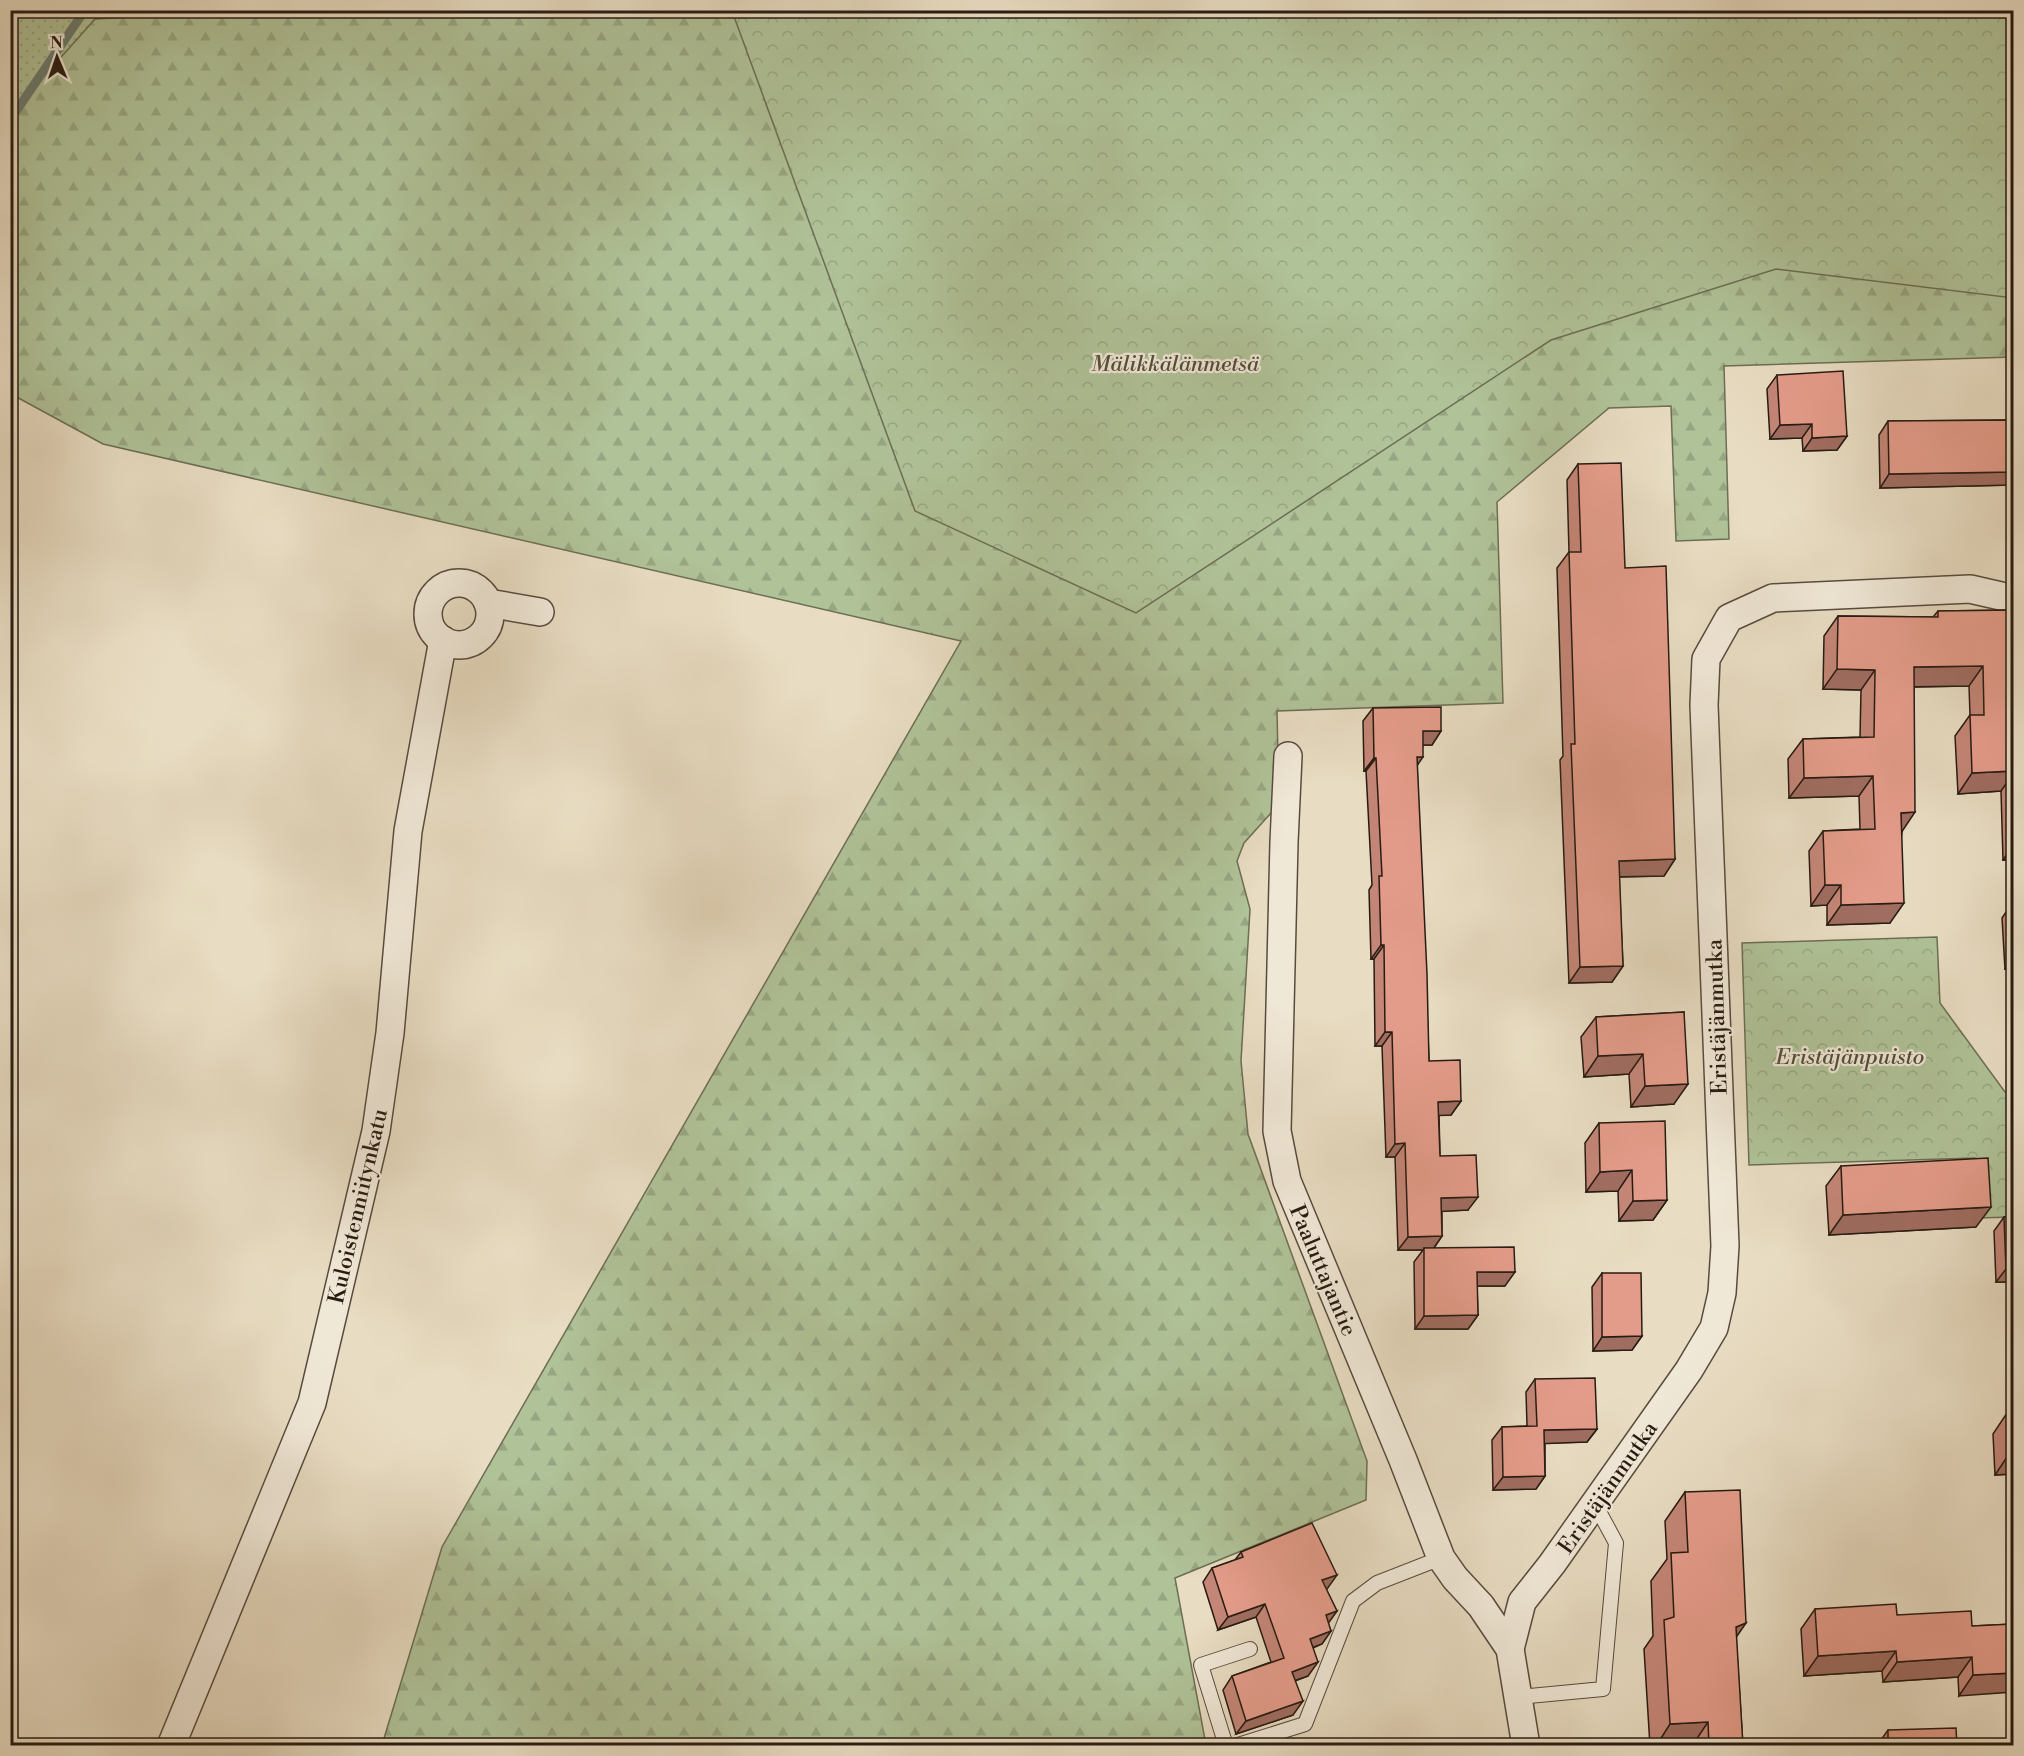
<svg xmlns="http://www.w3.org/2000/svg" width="2024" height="1756" font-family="'Libre Bodoni',serif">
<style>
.grass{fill:url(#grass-dots);stroke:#6c6e55;stroke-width:1.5}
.forest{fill:url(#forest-firs);stroke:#6c6e55;stroke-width:1.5}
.park{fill:url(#park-crowns);stroke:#6c6e55;stroke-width:1.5}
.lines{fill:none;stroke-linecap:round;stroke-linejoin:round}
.stream{stroke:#6b7c70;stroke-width:9}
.service-casing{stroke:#584b3e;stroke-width:16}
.minor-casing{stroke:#584b3e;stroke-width:30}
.service{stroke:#f0e8d7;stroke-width:14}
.minor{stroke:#f0e8d7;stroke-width:27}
.wall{fill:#c48677;stroke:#281b12;stroke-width:1.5}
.shaded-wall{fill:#a06d61;stroke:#281b12;stroke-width:1.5}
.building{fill:#e49c8a;stroke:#281b12;stroke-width:1.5}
.labels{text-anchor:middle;stroke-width:4.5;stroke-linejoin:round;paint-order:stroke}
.park-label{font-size:22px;font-style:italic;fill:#514d3a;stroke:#f0e8d7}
.street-label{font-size:22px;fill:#281b12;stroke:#f0e8d7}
</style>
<defs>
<pattern id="grass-dots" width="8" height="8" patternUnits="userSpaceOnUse" patternTransform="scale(1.5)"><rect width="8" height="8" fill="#b0c298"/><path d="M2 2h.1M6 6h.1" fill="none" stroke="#97a682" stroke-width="1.8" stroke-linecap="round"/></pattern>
<pattern id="forest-firs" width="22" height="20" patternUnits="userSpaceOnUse" patternTransform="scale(1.5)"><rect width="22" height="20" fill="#b0c298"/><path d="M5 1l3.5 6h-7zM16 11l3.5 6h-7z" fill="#97a682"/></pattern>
<pattern id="park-crowns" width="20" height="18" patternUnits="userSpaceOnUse" patternTransform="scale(1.5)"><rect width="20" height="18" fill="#b0c298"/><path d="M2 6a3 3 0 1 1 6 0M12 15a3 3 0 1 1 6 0" fill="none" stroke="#97a682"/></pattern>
</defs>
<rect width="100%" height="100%" fill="#e8dcc2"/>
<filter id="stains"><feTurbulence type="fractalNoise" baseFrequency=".00333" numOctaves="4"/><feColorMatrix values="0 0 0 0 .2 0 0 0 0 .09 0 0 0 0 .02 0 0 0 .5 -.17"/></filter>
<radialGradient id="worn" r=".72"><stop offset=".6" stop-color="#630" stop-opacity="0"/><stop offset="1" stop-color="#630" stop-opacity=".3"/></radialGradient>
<path class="grass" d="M 11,11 L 191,11 L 182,14 L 11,120 Z"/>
<path class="forest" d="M 191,10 L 2013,11 L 2013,357 L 1724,366 L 1729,539 L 1676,541 L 1671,406 L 1609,408 L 1497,502 L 1503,703 L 1277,711 L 1279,804 L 1244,843 L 1237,861 L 1250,909 L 1241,1061 L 1248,1134 L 1367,1461 L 1366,1500 L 1175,1578 L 1206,1745 L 382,1745 L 442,1547 L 961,641 L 103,444 L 11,394 L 11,120 L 30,92 L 95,19 L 182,14 Z"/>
<g class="park">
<path d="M 732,11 L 2013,11 L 2013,298 L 1776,269 L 1551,340 L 1136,613 L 915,511 Z"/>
<path d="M 1937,937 L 1940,1003 L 2005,1092 L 2013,1092 L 2013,1217 L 1978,1218 L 1975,1158 L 1749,1165 L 1742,943 Z"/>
</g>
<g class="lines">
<path class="stream" d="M 10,120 L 85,10"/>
<defs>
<g id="service">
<path d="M 1518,1697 L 1603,1689 L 1616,1543 L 1595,1504"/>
<path d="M 1226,1746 L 1201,1665 L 1250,1649"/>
<path d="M 1235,1746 L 1305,1724 L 1353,1601 L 1377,1583 L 1441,1558"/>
</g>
<g id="minor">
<circle cx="459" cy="614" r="31"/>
<path d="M 488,603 L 540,612"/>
<path d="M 1288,756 L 1284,842 L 1277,1131 L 1287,1181 L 1403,1460 L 1441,1558 L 1455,1578 L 1481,1606 L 1510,1649 L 1526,1746"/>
<path d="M 1510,1649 L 1522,1602 L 1552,1564 L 1689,1370 L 1714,1328 L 1722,1293 L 1725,1246 L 1704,705 L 1706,659 L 1729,618 L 1773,598 L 1970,589 L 2014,599"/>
<path d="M 171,1746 L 312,1403 L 376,1131 L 390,1033 L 408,831 L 443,640"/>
</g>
</defs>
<use href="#service" class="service-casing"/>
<use href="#minor" class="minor-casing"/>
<use href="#service" class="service"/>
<use href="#minor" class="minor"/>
</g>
<g class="wall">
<path d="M 1777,375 L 1847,436 L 1837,450 L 1803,451 L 1802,438 L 1770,439 L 1767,389 Z"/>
<path d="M 2013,420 L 2013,485 L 1880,488 L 1879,435 L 1888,421 Z"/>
<path d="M 1578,464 L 1625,568 L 1675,859 L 1664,876 L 1619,877 L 1623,966 L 1612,982 L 1569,983 L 1560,760 L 1563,756 L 1557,568 L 1569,552 L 1567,480 Z"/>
<path d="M 2013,610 L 2013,860 L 2003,860 L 2001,791 L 1958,794 L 1955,736 L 1970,715 L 1969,686 L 1914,687 L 1902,832 L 1890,923 L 1827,925 L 1827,905 L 1811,906 L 1809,851 L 1823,831 L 1860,829 L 1859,796 L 1789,798 L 1788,759 L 1803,739 L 1860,737 L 1861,690 L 1823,689 L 1824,636 L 1838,616 L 1933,617 L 1938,611 Z"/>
<path d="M 1373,708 L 1441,731 L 1432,745 L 1423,745 L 1417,766 L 1429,1061 L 1461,1101 L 1451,1115 L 1439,1115 L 1440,1156 L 1468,1210 L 1442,1211 L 1442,1236 L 1434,1248 L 1505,1286 L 1477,1286 L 1478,1315 L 1468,1329 L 1415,1329 L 1414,1262 L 1423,1250 L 1398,1250 L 1395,1157 L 1386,1157 L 1382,1046 L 1375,1046 L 1374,959 L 1371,959 L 1369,890 L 1372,885 L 1366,771 L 1364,771 L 1363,721 Z"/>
<path d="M 2013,902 L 2013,969 L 2005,969 L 2002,918 Z"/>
<path d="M 1684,1012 L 1674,1104 L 1631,1107 L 1629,1074 L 1584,1077 L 1581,1037 L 1596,1017 Z"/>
<path d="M 1599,1123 L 1667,1200 L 1653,1220 L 1619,1221 L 1618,1191 L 1586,1192 L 1585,1143 Z"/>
<path d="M 1841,1166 L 1976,1227 L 1829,1235 L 1826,1186 Z"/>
<path d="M 2004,1217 L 2013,1217 L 2013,1282 L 1996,1282 L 1994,1231 Z"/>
<path d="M 1602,1273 L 1642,1336 L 1632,1350 L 1593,1351 L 1592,1287 Z"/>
<path d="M 1535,1379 L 1597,1429 L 1587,1442 L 1545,1443 L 1545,1476 L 1536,1489 L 1493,1490 L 1492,1440 L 1502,1427 L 1527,1426 L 1526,1392 Z"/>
<path d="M 2007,1413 L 2013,1413 L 2013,1474 L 1995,1475 L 1993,1434 Z"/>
<path d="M 1685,1492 L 1736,1637 L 1743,1746 L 1650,1746 L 1644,1649 L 1653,1636 L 1651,1581 L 1667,1559 L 1665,1521 Z"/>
<path d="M 1241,1552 L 1327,1589 L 1326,1589 L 1337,1611 L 1328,1623 L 1331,1631 L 1322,1644 L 1313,1648 L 1308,1676 L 1295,1681 L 1293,1715 L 1236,1734 L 1223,1690 L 1232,1676 L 1271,1662 L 1256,1617 L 1218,1630 L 1203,1582 L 1212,1568 L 1235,1560 Z"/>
<path d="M 1815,1609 L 1897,1615 L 1972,1626 L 2013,1624 L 1959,1696 L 1958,1677 L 1883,1682 L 1882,1671 L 1804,1676 L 1801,1629 Z"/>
<path d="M 1888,1730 L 1957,1746 L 1878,1746 L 1878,1744 Z"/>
</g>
<g class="shaded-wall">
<path d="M 1812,424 L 1802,438 L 1770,439 L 1780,425 Z"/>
<path d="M 1847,436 L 1837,450 L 1803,451 L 1812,438 Z"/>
<path d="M 2013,472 L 2013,485 L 1880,488 L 1889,474 Z"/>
<path d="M 1983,666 L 1969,686 L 1900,687 L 1914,667 Z"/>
<path d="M 1837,669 L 1875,670 L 1861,690 L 1823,689 Z"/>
<path d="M 1423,731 L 1441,731 L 1432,745 L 1414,745 Z"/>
<path d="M 1417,757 L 1423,757 L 1414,770 Z"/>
<path d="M 1374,758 L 1376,758 L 1366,771 L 1364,771 Z"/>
<path d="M 2013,771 L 2013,774 L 2001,791 L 1958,794 L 1972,773 Z"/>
<path d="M 1873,776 L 1859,796 L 1789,798 L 1804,778 Z"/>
<path d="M 1915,812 L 1901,833 L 1901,813 Z"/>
<path d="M 2013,845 L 2013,860 L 2003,860 Z"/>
<path d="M 1675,859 L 1664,876 L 1607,877 L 1619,861 Z"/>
<path d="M 1825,885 L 1841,885 L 1827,905 L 1811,906 Z"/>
<path d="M 1904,903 L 1890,923 L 1827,925 L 1841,905 Z"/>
<path d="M 1381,945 L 1384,945 L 1374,959 L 1371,959 Z"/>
<path d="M 2013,957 L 2013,969 L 2005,969 Z"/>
<path d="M 1623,966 L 1612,982 L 1569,983 L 1580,967 Z"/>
<path d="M 1385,1032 L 1392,1032 L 1382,1046 L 1375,1046 Z"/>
<path d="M 1643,1054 L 1629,1074 L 1584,1077 L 1598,1056 Z"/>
<path d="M 1688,1084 L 1674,1104 L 1631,1107 L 1645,1086 Z"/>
<path d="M 1461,1101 L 1451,1115 L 1429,1116 L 1438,1102 Z"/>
<path d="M 1405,1143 L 1395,1157 L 1386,1157 L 1395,1144 Z"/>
<path d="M 1632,1170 L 1618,1191 L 1586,1192 L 1600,1172 Z"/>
<path d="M 1478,1197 L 1468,1210 L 1432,1212 L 1441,1198 Z"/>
<path d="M 1667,1200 L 1653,1220 L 1619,1221 L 1633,1201 Z"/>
<path d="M 1991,1207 L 1976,1227 L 1829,1235 L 1843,1215 Z"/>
<path d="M 1442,1236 L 1433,1249 L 1424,1248 L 1423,1250 L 1398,1250 L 1408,1237 Z"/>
<path d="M 2006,1269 L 2013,1269 L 2013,1282 L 1996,1282 Z"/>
<path d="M 1477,1272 L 1515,1272 L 1505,1286 L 1467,1286 Z"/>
<path d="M 1478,1315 L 1468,1329 L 1415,1329 L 1424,1316 Z"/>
<path d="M 1642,1336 L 1632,1350 L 1593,1351 L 1602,1337 Z"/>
<path d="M 1597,1429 L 1587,1442 L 1535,1444 L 1544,1430 Z"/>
<path d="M 2009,1454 L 2013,1454 L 2013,1474 L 1995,1475 Z"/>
<path d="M 1545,1476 L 1536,1489 L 1493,1490 L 1503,1477 Z"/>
<path d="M 1337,1575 L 1327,1589 L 1312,1594 L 1322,1580 Z"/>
<path d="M 1265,1604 L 1256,1617 L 1218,1630 L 1228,1617 Z"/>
<path d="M 1337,1611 L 1327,1625 L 1326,1615 Z"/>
<path d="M 1746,1623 L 1726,1652 L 1736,1627 Z"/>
<path d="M 1331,1631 L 1322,1644 L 1300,1652 L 1310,1639 Z"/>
<path d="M 1896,1651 L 1882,1671 L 1804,1676 L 1818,1656 Z"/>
<path d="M 1972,1657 L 1958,1677 L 1883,1682 L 1897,1662 Z"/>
<path d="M 1318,1662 L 1308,1676 L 1282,1685 L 1292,1672 Z"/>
<path d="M 2013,1673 L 2013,1692 L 1959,1696 L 1973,1675 Z"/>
<path d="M 1303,1701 L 1293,1715 L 1236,1734 L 1246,1721 Z"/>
<path d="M 1708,1722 L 1692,1746 L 1656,1746 L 1670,1724 Z"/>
</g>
<g class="building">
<path d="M 1843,371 L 1847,436 L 1812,438 L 1812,424 L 1780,425 L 1777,375 Z"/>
<path d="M 2013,420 L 2013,472 L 1889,474 L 1888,421 Z"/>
<path d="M 1621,463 L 1625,568 L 1666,566 L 1675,859 L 1619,861 L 1623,966 L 1580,967 L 1571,744 L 1575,744 L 1569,552 L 1581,552 L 1578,464 Z"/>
<path d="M 2013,610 L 2013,771 L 1972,773 L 1970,715 L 1984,715 L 1983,666 L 1914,667 L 1915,812 L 1901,813 L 1904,903 L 1841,905 L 1841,885 L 1825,885 L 1823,831 L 1875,829 L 1873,776 L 1804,778 L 1803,739 L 1874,737 L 1875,670 L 1837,669 L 1838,616 L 1938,617 L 1938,611 Z"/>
<path d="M 1441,707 L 1441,731 L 1423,731 L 1423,757 L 1417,757 L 1427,974 L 1429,1061 L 1460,1060 L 1461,1101 L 1438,1102 L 1440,1156 L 1476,1155 L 1478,1197 L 1441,1198 L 1442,1236 L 1408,1237 L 1405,1143 L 1395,1144 L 1392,1032 L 1385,1032 L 1384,945 L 1381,945 L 1379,876 L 1382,876 L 1376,758 L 1374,758 L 1373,708 Z"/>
<path d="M 1684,1012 L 1688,1084 L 1645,1086 L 1643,1054 L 1598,1056 L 1596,1017 Z"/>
<path d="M 1665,1121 L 1667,1200 L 1633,1201 L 1632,1170 L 1600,1172 L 1599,1123 Z"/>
<path d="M 1988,1158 L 1991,1207 L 1843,1215 L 1841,1166 Z"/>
<path d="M 2004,1217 L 2013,1217 L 2013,1269 L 2006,1269 Z"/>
<path d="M 1514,1247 L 1515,1272 L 1477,1272 L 1478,1315 L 1424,1316 L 1424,1248 Z"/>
<path d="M 1602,1273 L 1641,1273 L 1642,1336 L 1602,1337 Z"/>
<path d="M 1595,1378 L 1597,1429 L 1544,1430 L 1545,1476 L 1503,1477 L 1502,1427 L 1537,1426 L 1535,1379 Z"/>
<path d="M 2007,1413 L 2013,1413 L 2013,1454 L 2009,1454 Z"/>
<path d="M 1740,1490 L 1746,1623 L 1736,1627 L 1743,1746 L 1709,1746 L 1708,1722 L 1670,1724 L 1664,1620 L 1674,1617 L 1671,1553 L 1688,1552 L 1685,1492 Z"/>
<path d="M 1312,1523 L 1337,1575 L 1322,1580 L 1337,1611 L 1326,1615 L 1331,1631 L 1310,1639 L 1318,1662 L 1292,1672 L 1303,1701 L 1246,1721 L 1232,1676 L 1284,1658 L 1265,1604 L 1228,1617 L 1212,1568 L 1243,1557 L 1241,1552 Z"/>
<path d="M 1896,1604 L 1897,1615 L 1971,1611 L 1972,1626 L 2013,1624 L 2013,1673 L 1973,1675 L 1972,1657 L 1897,1662 L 1896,1651 L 1818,1656 L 1815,1609 Z"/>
<path d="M 1956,1728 L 1957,1746 L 1888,1746 L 1888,1730 Z"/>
<path d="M 1327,1739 L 1330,1746 L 1309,1746 Z"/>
</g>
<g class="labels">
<g class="park-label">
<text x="1175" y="371">Mälikkälänmetsä</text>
<text x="1850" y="1064">Eristäjänpuisto</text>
</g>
<g class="street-label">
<text transform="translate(1716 1017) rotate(-92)" y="8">Eristäjänmutka</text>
<text transform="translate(357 1206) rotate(-77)" y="8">Kuloistenniitynkatu</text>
<text transform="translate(1324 1270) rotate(67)" y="8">Paaluttajantie</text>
<text transform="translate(1607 1487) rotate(-55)" y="8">Eristäjänmutka</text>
</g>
</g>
<rect width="2024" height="1756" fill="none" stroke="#e8dcc2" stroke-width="36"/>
<rect x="12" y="12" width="2000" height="1732" fill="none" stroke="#281b12" stroke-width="3"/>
<rect x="18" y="18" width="1988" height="1720" fill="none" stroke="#281b12" stroke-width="1.5"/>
<g transform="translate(57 57) rotate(358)" stroke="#f0e8d7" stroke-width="4.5" paint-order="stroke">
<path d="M0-4.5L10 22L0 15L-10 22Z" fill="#281b12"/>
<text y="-9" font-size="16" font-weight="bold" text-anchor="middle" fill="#281b12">N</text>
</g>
<rect width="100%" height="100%" filter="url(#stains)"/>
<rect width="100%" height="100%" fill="url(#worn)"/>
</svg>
